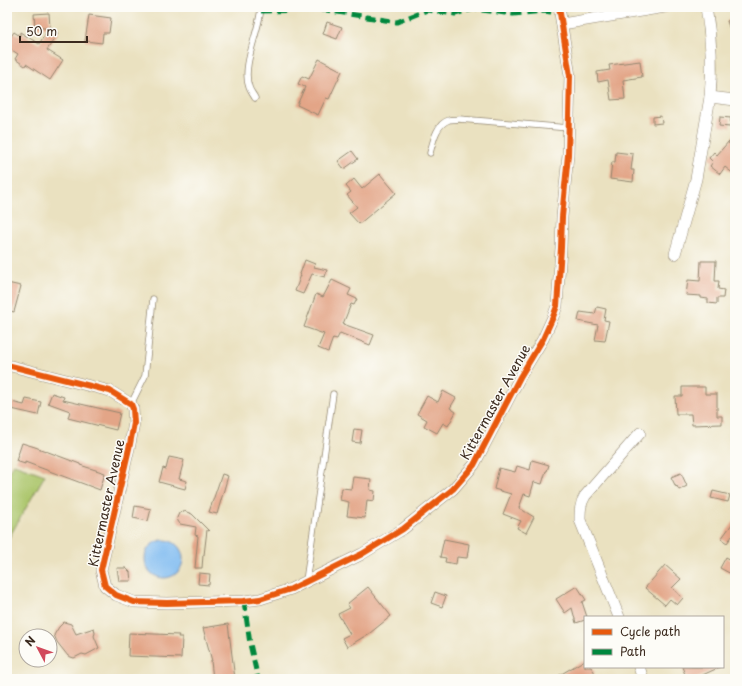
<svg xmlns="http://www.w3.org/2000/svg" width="742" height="686" font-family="'Playpen Sans',sans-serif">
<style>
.green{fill:#acc66c;stroke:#747845}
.water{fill:#7fbbf1;stroke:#5d7288}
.building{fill:#e3a587}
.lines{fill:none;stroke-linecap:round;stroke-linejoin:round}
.service-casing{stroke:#92866f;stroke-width:7}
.minor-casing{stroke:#92866f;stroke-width:12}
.service{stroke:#fff;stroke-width:5.5}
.minor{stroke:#fff;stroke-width:11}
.quiet{stroke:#00873e;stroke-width:5;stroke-dasharray:10 5;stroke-linecap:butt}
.cycleway-casing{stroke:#fdfcf7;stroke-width:8}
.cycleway{stroke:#e8590c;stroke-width:6}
.labels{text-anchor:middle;stroke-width:3;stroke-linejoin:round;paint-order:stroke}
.street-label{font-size:13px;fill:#3b2a1e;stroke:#fdfcf7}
</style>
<rect width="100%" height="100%" fill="#fdfcf7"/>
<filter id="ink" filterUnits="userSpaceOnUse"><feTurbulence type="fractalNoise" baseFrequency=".025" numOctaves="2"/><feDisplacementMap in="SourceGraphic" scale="8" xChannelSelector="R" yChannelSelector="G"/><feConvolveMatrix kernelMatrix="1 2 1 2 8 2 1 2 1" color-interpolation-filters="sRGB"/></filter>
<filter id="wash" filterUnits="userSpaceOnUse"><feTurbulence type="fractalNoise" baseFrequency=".012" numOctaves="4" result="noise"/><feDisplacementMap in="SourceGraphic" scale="16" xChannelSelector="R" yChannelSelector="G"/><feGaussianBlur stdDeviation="0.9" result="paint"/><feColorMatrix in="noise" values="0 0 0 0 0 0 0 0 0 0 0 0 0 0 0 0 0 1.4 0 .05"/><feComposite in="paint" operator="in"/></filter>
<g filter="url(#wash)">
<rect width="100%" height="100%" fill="#eae1c0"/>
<path class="green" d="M 14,464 L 45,475 L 7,541 L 7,473 Z"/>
<circle class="water" cx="164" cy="559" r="19"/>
<g id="blocks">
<g class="building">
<path d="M 49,13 L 50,28 L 58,33 L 47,50 L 63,60 L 50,80 L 26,64 L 25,66 L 15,59 L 18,54 L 7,47 L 7,42 L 14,32 L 20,36 L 20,32 L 39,44 L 49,28 L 35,28 L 34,14 Z"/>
<path d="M 89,15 L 111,18 L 109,33 L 103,33 L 102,43 L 85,41 Z"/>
<path d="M 735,18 L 735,42 L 734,42 L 727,21 Z"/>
<path d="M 327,22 L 342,27 L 337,39 L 323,34 Z"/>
<path d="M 319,59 L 342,71 L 329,99 L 326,98 L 318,115 L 297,105 L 305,87 L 298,84 L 302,76 L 309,79 Z"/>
<path d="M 640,61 L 642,77 L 623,80 L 625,99 L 611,100 L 608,80 L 598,82 L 597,72 L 610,70 L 609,65 Z"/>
<path d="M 661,116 L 662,123 L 653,124 L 653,117 Z"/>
<path d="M 720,117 L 731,118 L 730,127 L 719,126 Z"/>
<path d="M 735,133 L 735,175 L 725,167 L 720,174 L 710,166 L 713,162 L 709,158 L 714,152 L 717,155 L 729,141 L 729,144 Z"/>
<path d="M 352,151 L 358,159 L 344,169 L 338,161 Z"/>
<path d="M 616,152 L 633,154 L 631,170 L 634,170 L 633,182 L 610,179 L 612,162 L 615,162 Z"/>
<path d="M 380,174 L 396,193 L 359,224 L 349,213 L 357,207 L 347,195 L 351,192 L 346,186 L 354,179 L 362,189 Z"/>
<path d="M 305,260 L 315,264 L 314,267 L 327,270 L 325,277 L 312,274 L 303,294 L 295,291 L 301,275 L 300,274 Z"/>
<path d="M 701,261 L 716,261 L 715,281 L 719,281 L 718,289 L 724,290 L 723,298 L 717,298 L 717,304 L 708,303 L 708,299 L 701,298 L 701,296 L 686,295 L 688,280 L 700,281 Z"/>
<path d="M 332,280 L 351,289 L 348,295 L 357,299 L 354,305 L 351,304 L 343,324 L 374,335 L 370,345 L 340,333 L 337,339 L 333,338 L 328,352 L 318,348 L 324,334 L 304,327 L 316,294 L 323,297 Z"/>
<path d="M 7,283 L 21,286 L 14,312 L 7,310 Z"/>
<path d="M 597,307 L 606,309 L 604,320 L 609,321 L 605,341 L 595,340 L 598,325 L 578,321 L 580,312 L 595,314 Z"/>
<path d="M 682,387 L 705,387 L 705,394 L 717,394 L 717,416 L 722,416 L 722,424 L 692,425 L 691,414 L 676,414 L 675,396 L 682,396 Z"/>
<path d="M 443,391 L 456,398 L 450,408 L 456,412 L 448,426 L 443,423 L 437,433 L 424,426 L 427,420 L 417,414 L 427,396 L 438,402 Z"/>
<path d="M 52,393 L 64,397 L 63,400 L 120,413 L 116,430 L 68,418 L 70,411 L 48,403 Z"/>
<path d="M 26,399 L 41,402 L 38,415 L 7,408 L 7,401 L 24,405 Z"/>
<path d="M 354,429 L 362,430 L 360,443 L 352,442 Z"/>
<path d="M 22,443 L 35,447 L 80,464 L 80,465 L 105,473 L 100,490 L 25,462 L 25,464 L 16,461 Z"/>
<path d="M 169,457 L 184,460 L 179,479 L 187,481 L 185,489 L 159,482 L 163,468 L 166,469 Z"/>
<path d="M 532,460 L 549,465 L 547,471 L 546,471 L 542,484 L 534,482 L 530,496 L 524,494 L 519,508 L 534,517 L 526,533 L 517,528 L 521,521 L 503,514 L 511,494 L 494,489 L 499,468 L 515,472 L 517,466 L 530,470 Z"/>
<path d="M 681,473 L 687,486 L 679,490 L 677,486 L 676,487 L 671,477 Z"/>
<path d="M 222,474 L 228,476 L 217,514 L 209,512 Z"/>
<path d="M 353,477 L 371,479 L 370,490 L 375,491 L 374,501 L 367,500 L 365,518 L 347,516 L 349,502 L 340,500 L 342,488 L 351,489 Z"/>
<path d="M 713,491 L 730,495 L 728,502 L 711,498 Z"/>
<path d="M 135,506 L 151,509 L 148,521 L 133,518 Z"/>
<path d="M 184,511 L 192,514 L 209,531 L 207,530 L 204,555 L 203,555 L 202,568 L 195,568 L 198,536 L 195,535 L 196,527 L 180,524 L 178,521 L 177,518 L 179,513 Z"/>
<path d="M 735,520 L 735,532 L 727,543 L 721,539 Z"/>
<path d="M 444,539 L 469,544 L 467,558 L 457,557 L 456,564 L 445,562 L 446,558 L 440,557 Z"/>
<path d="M 726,557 L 735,562 L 735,576 L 720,568 Z"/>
<path d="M 665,565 L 681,579 L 672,588 L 683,598 L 677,605 L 670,599 L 665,605 L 645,588 Z"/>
<path d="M 117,568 L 126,568 L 130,572 L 131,581 L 119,581 Z"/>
<path d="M 199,573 L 210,574 L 209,585 L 198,584 Z"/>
<path d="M 577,586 L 586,600 L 582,602 L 587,617 L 585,617 L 585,620 L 576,623 L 572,608 L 565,613 L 556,599 Z"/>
<path d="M 368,587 L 391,616 L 370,633 L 347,647 L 342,638 L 350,634 L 338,614 L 350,608 L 347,604 Z"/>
<path d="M 435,592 L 446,596 L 442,607 L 431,603 Z"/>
<path d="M 64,622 L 71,624 L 76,634 L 94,628 L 95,633 L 94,636 L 99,648 L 86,655 L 82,654 L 74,658 L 68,656 L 57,642 L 54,635 L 59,627 Z"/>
<path d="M 228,624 L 235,679 L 213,679 L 211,661 L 212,661 L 203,628 Z"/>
<path d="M 129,633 L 179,635 L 178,637 L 182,637 L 181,658 L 128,656 Z"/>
<path d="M 585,660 L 585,667 L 591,667 L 595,673 L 591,675 L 593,679 L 553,679 Z"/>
<path d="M 682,667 L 720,667 L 694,679 L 687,679 Z"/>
</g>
</g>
</g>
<g filter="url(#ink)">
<use href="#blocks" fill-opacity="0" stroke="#92866f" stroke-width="1"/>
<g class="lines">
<defs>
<g id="service">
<path d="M 255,98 C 253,94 250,91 249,87 C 241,66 260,30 261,7"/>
<path d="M 430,153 C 433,142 436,124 449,120 C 452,119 456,120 459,119 L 569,128"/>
<path d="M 131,404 L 145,376 L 153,299"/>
<path d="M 306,581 L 333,394"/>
</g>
<g id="minor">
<path d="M 562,24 L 665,7"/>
<path d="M 710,97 L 735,100"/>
<path d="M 675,254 L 696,179 L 710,97 C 713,67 711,36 706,7"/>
<path d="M 7,365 L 110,391 L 131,404 L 133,409 L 134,423 L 130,444 L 101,570 L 105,586 L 116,595 L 134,602 L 167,603 L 244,601 L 260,599 L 291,589 L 362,554 L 403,529 L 453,489 L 474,465 L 520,377 L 543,339 L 553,317 L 557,306 L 561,248 L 562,217 L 568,155 L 570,76 L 559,7"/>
<path d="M 619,617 L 580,520 C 580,511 580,504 585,496 L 640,433"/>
<path d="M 639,667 L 643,679"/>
</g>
</defs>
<use href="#service" class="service-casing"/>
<use href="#minor" class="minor-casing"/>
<use href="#service" class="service"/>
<use href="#minor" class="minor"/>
<g class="quiet">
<path d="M 261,11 L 326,10 L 397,22 L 427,10 L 455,14 L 474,9 L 513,14 L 543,11 L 560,13"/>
<path d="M 244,601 L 250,644 L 258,679"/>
</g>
<defs>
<path id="cycleway" d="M 7,365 L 110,391 L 131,404 L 133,409 L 134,423 L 130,444 L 101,570 L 105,586 L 116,595 L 134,602 L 167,603 L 244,601 L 260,599 L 291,589 L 362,554 L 403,529 L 453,489 L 474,465 L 520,377 L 543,339 L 553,317 L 557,306 L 561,248 L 562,217 L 568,155 L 570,76 L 559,7"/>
</defs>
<use href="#cycleway" class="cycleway-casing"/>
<use href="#cycleway" class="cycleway"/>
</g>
</g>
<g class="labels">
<g class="street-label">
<text transform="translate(495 402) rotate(-61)" y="5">Kittermaster Avenue</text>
<text transform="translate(106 503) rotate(-78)" y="5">Kittermaster Avenue</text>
</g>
</g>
<rect width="742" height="686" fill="none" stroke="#fdfcf7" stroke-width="24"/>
<rect x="584" y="616" width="140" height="52" fill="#fdfcf7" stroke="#afa8a0"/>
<rect x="592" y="629" width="20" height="6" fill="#e8590c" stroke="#afa8a0"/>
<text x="620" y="636" font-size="12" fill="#3b2a1e">Cycle path</text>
<rect x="592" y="649" width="20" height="6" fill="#00873e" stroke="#afa8a0"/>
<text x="620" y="656" font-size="12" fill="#3b2a1e">Path</text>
<g transform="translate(38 648) rotate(311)"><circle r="19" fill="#fdfcf7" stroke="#afa8a0"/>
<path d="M0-3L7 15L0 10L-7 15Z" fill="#d1495b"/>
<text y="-6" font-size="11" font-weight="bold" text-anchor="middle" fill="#3b2a1e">N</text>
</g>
<path d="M20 36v6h67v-6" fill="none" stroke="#3b2a1e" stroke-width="2"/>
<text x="26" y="36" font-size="12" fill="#3b2a1e" stroke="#fdfcf7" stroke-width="3" paint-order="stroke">50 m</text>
</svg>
